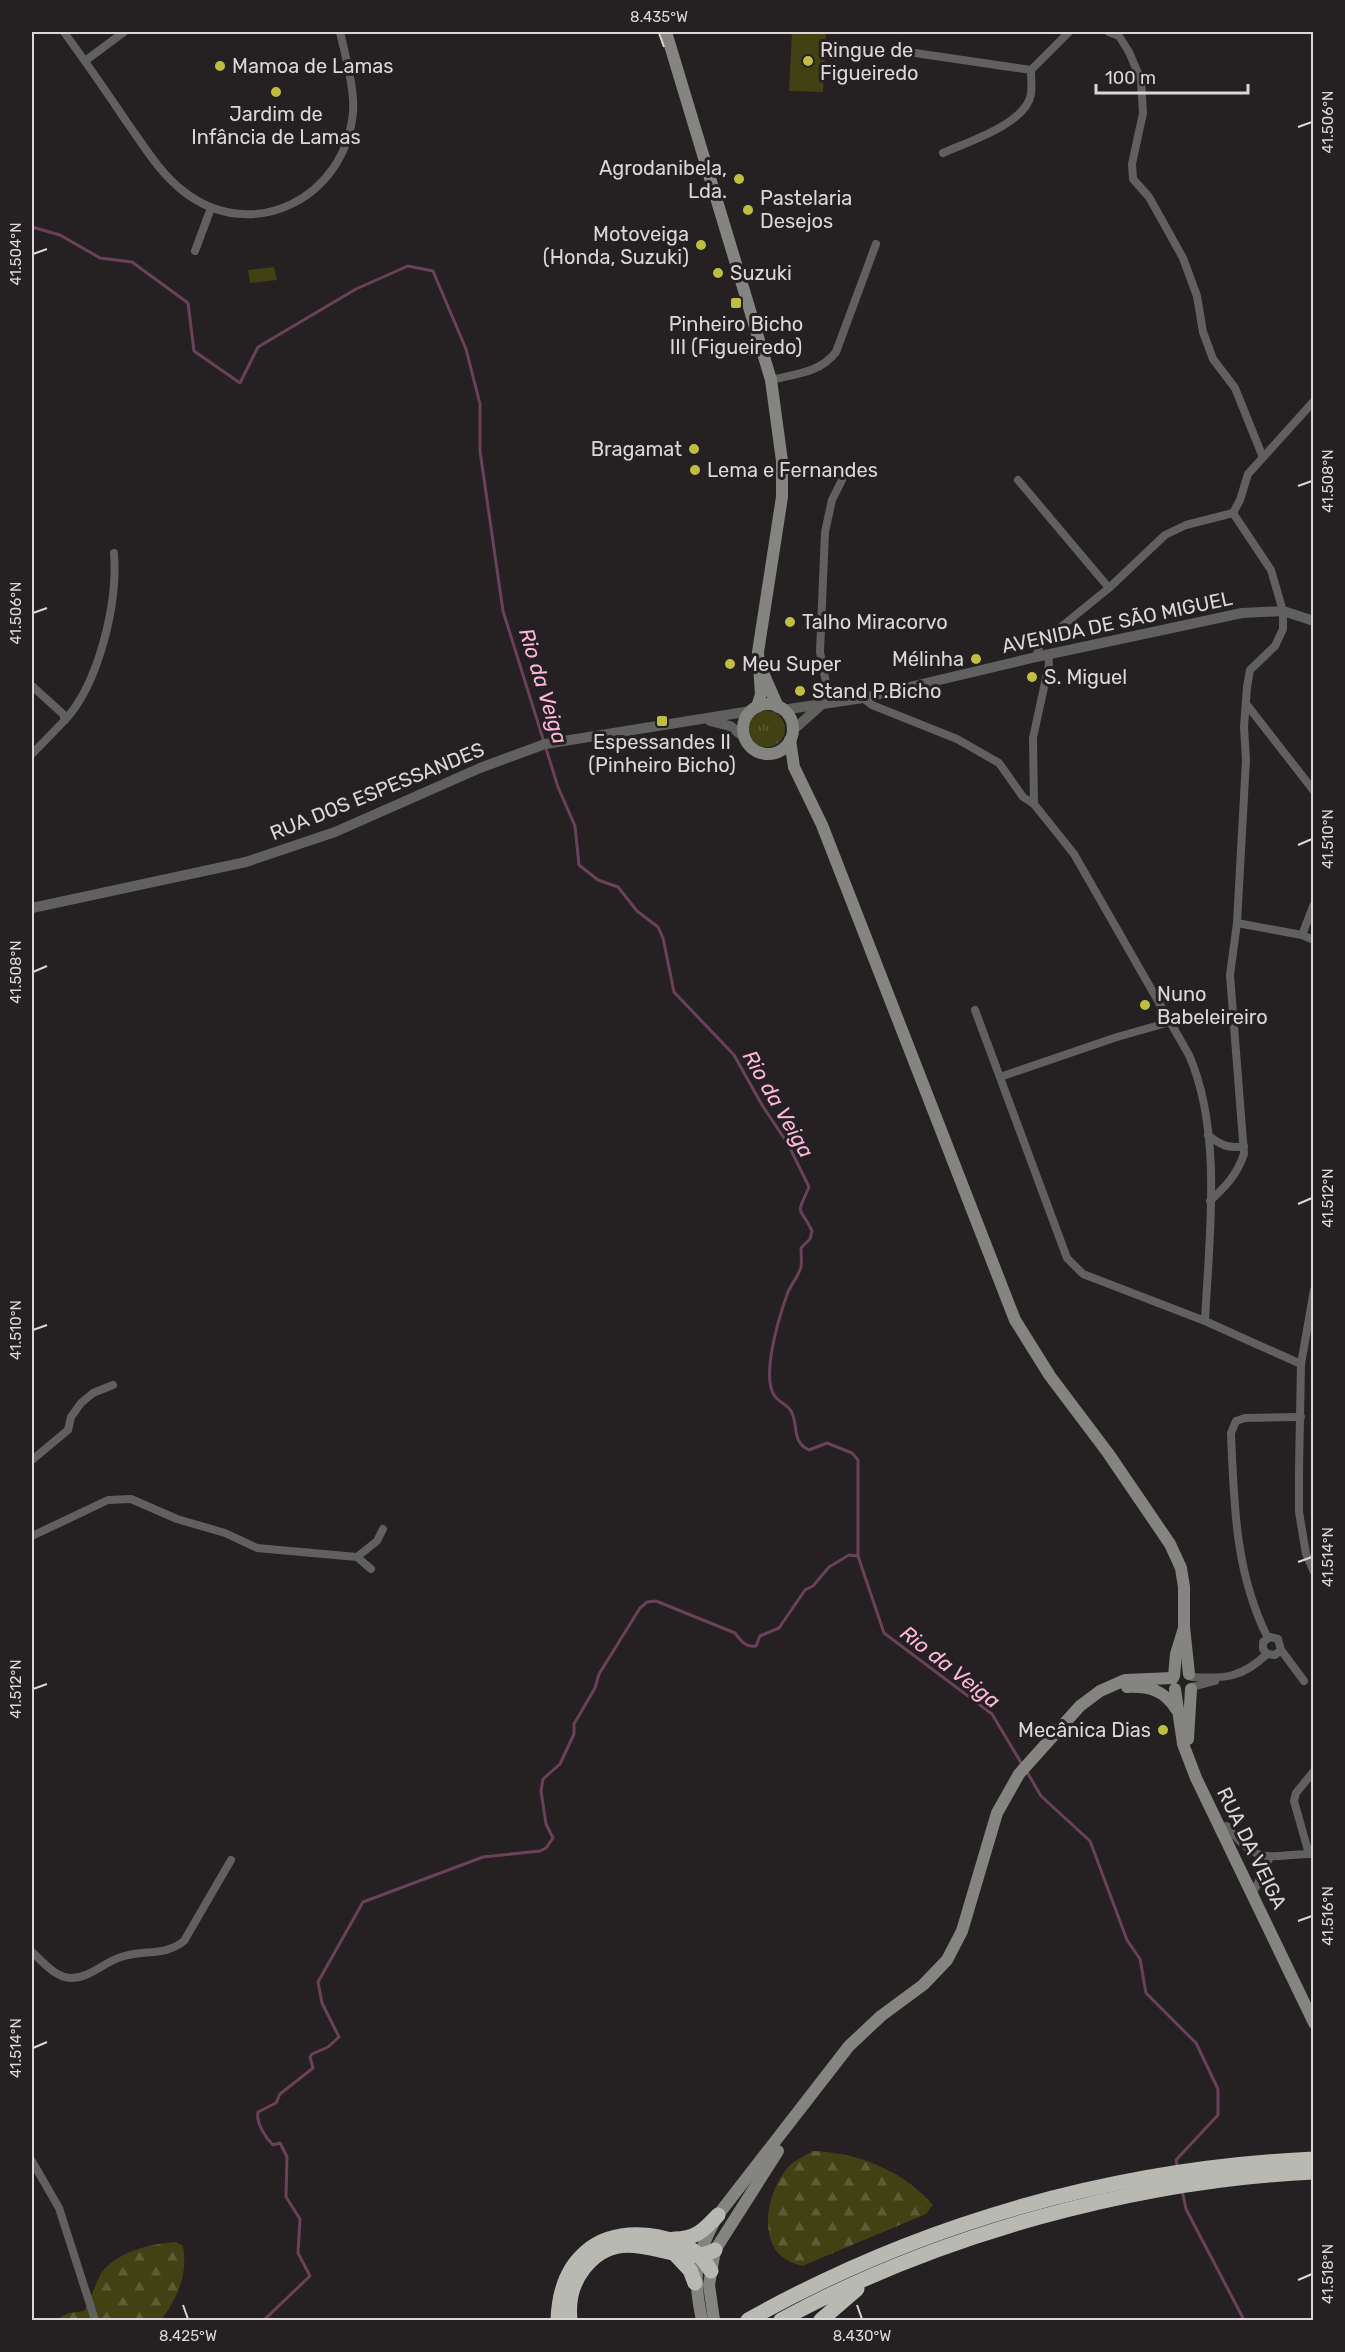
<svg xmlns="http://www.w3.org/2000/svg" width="1345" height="2352" font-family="Rubik,sans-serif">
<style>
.grass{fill:url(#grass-tufts)}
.forest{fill:url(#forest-firs)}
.garden{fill:#424113}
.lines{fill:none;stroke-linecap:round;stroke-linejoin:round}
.stream{stroke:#6a4158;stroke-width:3}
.minor{stroke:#60605e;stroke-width:8}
.tertiary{stroke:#60605e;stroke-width:10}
.secondary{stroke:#848480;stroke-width:12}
.motorway{stroke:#b8b9b3;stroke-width:15}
.ticks{fill:none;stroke:#dbd7d9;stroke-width:2}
.poi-dot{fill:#c0be41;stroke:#252022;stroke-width:2}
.labels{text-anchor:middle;stroke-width:6;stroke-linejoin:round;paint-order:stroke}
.poi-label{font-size:20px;fill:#dbd7d9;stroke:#252022;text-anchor:start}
.street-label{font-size:20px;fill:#dbd7d9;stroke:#252022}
.water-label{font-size:21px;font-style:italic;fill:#feb6dc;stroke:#252022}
.neatline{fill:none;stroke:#dbd7d9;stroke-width:2}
.ticks-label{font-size:15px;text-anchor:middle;fill:#dbd7d9}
</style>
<defs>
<pattern id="grass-tufts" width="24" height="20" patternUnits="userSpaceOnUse" patternTransform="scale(1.5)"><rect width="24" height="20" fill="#424113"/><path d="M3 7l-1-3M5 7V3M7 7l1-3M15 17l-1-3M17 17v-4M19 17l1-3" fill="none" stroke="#5d5c35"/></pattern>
<pattern id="forest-firs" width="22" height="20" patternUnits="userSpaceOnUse" patternTransform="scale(1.5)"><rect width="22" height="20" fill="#424113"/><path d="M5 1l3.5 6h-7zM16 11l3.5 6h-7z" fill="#5d5c35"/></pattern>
</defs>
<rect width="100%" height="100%" fill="#252022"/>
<circle class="grass" cx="767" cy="729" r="18"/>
<g class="forest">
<path d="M 813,2151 C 859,2153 902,2170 933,2205 L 926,2214 L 802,2266 C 792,2263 780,2258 775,2249 C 760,2224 771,2186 789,2166 C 795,2160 805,2156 813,2151 Z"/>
<path d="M 176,2242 L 183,2246 C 188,2275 178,2297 161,2320 L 54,2320 L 69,2313 L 84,2311 C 90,2301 98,2277 102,2272 C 119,2251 150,2244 176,2242 Z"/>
</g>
<g class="garden">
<path d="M 792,32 L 826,32 L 823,92 L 789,91 Z"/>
<path d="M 274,267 L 277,280 L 250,283 L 248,270 Z"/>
</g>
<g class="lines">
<g class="stream">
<path d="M 32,227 L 60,235 L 100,258 L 132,262 L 188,303 L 194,351 L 240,383 L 258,347 L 356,289 L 408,266 L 433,271 L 466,349 L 480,404 L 480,451 L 503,611 L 558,787 L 575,826 L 579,865 L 598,880 L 618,887 L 637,911 L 658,927 L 663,938 L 674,992 L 734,1055 L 762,1105 L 788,1144 L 809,1187 C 795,1219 799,1203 812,1231 L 810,1239 L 801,1248 C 801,1254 802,1261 801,1267 C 799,1275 792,1283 788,1292 C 780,1314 761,1374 774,1395 C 778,1402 787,1404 791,1411 C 799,1425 791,1442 809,1450 L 827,1443 L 852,1453 L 858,1460 L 858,1556 L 884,1633 L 992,1714 L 1023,1766"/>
<path d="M 1027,1772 L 1041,1796 L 1090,1841 L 1127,1940 L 1140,1959 L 1146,1993 L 1196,2043 L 1218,2089 L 1218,2115 L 1176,2160 L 1178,2169"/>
<path d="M 1182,2190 L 1186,2209 L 1244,2320"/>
<path d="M 264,2320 L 310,2276 L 298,2253 L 300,2219 L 286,2197 L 287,2157 L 280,2143 L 273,2145 C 265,2137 256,2123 258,2112 L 276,2103 L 280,2094 L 313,2068 L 310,2057 L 312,2054 L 328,2047 L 339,2037 L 322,2003 L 318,1982 L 363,1902 L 483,1857 L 540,1851 L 546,1848 L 553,1838 L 546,1824 L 541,1791 L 543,1779 L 560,1764 L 574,1734 L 574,1724 L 595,1688 L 599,1674 L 640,1608 L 647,1602 L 656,1601 L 735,1633 C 741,1641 746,1648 756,1646 L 760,1636 L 779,1628 L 805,1590 L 813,1586 L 829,1567 L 849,1555 L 858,1556"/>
</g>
<g class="minor">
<path d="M 64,32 C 85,61 106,91 126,121 C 144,146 159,172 183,191 C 253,246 346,197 353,112 C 355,90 345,54 340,32"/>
<path d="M 1109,32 L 1119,36 L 1129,52 L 1141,80 L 1143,113 L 1132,164 L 1133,179 L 1149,197 L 1183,258 L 1197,296 L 1203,332 L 1213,359 L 1235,388 L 1262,455"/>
<path d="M 915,53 L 1031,70 L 1069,32"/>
<path d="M 85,61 L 124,32"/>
<path d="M 943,153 C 967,142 1026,124 1031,94 C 1032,86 1031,78 1031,70"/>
<path d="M 195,251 L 211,208"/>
<path d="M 771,380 C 795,374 820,373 836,352 L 876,244"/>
<path d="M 1018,480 L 1109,588"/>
<path d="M 1036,657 L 1040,644 L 1109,588 L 1165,535 L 1186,525 L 1233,513 L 1240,500 L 1248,474 L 1314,401"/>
<path d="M 32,686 L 63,714 L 65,720 L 32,754"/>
<path d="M 863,698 L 872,705 L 957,739 L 999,763 L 1023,797 L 1034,804 L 1074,854 L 1189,1055 C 1223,1133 1209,1238 1205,1321 L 1083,1274 L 1067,1258 L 975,1010"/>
<path d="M 830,703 L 820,652 L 825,532 L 832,500 L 842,480"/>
<path d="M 1247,705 L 1314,791"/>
<path d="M 65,720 C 99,683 118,603 114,553"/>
<path d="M 1034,804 L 1033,738 L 1049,664 L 1048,654"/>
<path d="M 1237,923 L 1302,935 L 1314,904"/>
<path d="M 1302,935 L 1314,940"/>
<path d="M 1000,1077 L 1117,1037 L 1170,1022"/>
<path d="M 1208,1135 C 1220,1145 1229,1149 1244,1146"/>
<path d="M 1210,1201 C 1225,1187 1237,1175 1244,1154 L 1230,975 L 1237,923 L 1246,760 L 1244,727 L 1247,687 L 1250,670 L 1275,646 L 1283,629 L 1283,611 L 1271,570 L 1233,513"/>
<path d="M 1314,1290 L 1301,1364 L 1299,1470 L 1299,1512 L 1306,1554 L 1314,1572"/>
<path d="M 1205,1321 L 1301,1364"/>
<path d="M 32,1460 L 68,1430 L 71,1417 L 81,1403 L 93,1393 L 113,1385"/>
<path d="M 32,1536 L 108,1500 L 131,1499 L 177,1519 L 225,1533 L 257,1548 L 357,1557 L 377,1541 L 383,1529"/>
<path d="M 357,1557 L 371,1569"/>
<path d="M 1268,1638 C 1235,1573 1234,1504 1231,1433 L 1236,1421 L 1245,1418 L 1301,1417"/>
<path d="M 1281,1650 L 1275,1655 L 1267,1654 L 1263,1649 L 1263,1642 L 1270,1637 L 1278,1639 L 1281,1650 L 1304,1681"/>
<path d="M 1192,1677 C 1224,1679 1242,1678 1267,1654"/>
<path d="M 1192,1687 L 1215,1681"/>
<path d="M 1220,1827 L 1227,1826 C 1259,1868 1269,1854 1314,1854"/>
<path d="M 1309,1854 L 1294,1801 L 1296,1793 L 1314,1771"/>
<path d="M 1252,1893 C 1260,1884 1262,1870 1269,1859"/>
<path d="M 32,1952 C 42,1961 55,1977 70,1978 C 89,1979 104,1962 121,1957 C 144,1949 164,1957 184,1941 L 231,1860"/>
<path d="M 32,2161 L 59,2208 L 95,2320"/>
</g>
<g class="tertiary">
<path d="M 782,710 L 863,698 L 1036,657 L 1242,613 L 1283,611 L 1314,621"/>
<path d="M 710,721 L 730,726 L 744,737"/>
<path d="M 792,731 L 820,706"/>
<path d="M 32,908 L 246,862 L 335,832 L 480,768 L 545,744 L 751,711"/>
</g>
<g class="secondary">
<path d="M 666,32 L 771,380 L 782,461 L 782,497 L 758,652 L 761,694 L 757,707"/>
<path d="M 764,675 L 778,707"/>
<circle cx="768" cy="729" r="25"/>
<path d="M 790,740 L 794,767 L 822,825 L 1015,1320 L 1050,1376 L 1108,1453 L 1170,1544 L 1181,1568 L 1184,1587 L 1184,1627 L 1189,1674"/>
<path d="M 1174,1676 L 1176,1654 L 1184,1628"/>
<path d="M 1127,1687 C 1149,1686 1164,1690 1176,1709"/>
<path d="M 1175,1689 L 1183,1744 L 1196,1778 L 1314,2023"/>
<path d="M 1188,1739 L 1191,1689"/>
<path d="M 702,2320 C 692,2274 695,2256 718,2215 L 849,2046 L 881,2016 L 923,1985 L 947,1960 L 962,1931 L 997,1813 L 1019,1774 L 1080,1706 L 1100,1691 L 1125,1680 L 1173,1678"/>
<path d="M 714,2320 L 709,2285 L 715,2250 L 778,2151"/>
</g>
<g class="motorway">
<path d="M 674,2239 C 696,2239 704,2230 718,2215"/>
<path d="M 674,2253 L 690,2270 L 695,2283"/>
<path d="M 558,2320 C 560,2260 597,2226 659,2237 C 683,2242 698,2249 711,2271"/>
<path d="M 570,2320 C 568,2301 572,2283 584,2268 C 625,2216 676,2272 715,2250"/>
<path d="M 748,2320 C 921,2223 1115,2168 1314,2159"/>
<path d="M 781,2320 C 937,2235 1136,2180 1314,2172"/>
<path d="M 821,2320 L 857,2289"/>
</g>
</g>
<path class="ticks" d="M 659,33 L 664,47M 1298,127 L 1312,122M 33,254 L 47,249M 1298,486 L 1312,481M 33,613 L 47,608M 1298,845 L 1312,839M 33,972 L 47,966M 1298,1204 L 1312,1198M 33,1330 L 47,1325M 1298,1562 L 1312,1557M 33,1689 L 47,1684M 1298,1921 L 1312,1916M 33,2048 L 47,2042M 1298,2280 L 1312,2274M 183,2305 L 188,2319M 857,2305 L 862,2319"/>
<g class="poi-dot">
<circle cx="808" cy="61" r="6"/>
<circle cx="220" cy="66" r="6"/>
<circle cx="276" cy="92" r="6"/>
<circle cx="739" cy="179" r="6"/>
<circle cx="748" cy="210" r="6"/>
<circle cx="701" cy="245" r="6"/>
<circle cx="718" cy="273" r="6"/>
<rect x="730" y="297" width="12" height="12" rx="3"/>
<circle cx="694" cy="449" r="6"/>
<circle cx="695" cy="470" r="6"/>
<circle cx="790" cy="622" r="6"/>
<circle cx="976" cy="659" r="6"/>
<circle cx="730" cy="664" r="6"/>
<circle cx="1032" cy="677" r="6"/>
<circle cx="800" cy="691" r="6"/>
<rect x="656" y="715" width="12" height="12" rx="3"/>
<circle cx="1145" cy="1005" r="6"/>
<circle cx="1163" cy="1730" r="6"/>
</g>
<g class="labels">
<g class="poi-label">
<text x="820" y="57">Ringue de<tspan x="820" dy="23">Figueiredo</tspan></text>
<text x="232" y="73">Mamoa de Lamas</text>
<text x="276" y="121" text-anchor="middle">Jardim de<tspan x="276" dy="23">Infância de Lamas</tspan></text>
<text x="727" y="175" text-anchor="end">Agrodanibela,<tspan x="727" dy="23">Lda.</tspan></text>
<text x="760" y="205">Pastelaria<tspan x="760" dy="23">Desejos</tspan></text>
<text x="689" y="241" text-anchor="end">Motoveiga<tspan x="689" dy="23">(Honda, Suzuki)</tspan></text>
<text x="730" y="280">Suzuki</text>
<text x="736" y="331" text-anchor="middle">Pinheiro Bicho<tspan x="736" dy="23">III (Figueiredo)</tspan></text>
<text x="682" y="456" text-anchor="end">Bragamat</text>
<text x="707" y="477">Lema e Fernandes</text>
<text x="802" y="629">Talho Miracorvo</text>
<text x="964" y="666" text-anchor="end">Mélinha</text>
<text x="742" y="671">Meu Super</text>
<text x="1044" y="684">S. Miguel</text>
<text x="812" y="698">Stand P.Bicho</text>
<text x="662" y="749" text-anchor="middle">Espessandes II<tspan x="662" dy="23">(Pinheiro Bicho)</tspan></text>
<text x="1157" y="1001">Nuno<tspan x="1157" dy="23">Babeleireiro</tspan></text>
<text x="1151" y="1737" text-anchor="end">Mecânica Dias</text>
</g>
<g class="street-label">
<text transform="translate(1117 622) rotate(-12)" y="7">AVENIDA DE SÃO MIGUEL</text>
<text transform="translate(377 791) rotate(-22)" y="7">RUA DOS ESPESSANDES</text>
<text transform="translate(1252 1848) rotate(64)" y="7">RUA DA VEIGA</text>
</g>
<g class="water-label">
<text transform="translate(543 686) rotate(73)" y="7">Rio da Veiga</text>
<text transform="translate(778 1104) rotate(60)" y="7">Rio da Veiga</text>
<text transform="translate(950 1667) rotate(38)" y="7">Rio da Veiga</text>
</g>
</g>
<rect width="1345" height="2352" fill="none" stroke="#252022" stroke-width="66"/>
<path d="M1096 84v9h152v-9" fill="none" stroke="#dbd7d9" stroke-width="3"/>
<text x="1105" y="84" font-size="18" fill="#dbd7d9" stroke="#252022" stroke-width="4.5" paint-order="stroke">100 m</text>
<rect x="33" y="33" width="1279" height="2286" class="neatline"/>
<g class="ticks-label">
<text x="659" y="22">8.435°W</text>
<text transform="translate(1328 122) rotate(-90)" y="5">41.506°N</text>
<text transform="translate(16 254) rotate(-90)" y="5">41.504°N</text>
<text transform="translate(1328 481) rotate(-90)" y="5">41.508°N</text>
<text transform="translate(16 613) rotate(-90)" y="5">41.506°N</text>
<text transform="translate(1328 839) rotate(-90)" y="5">41.510°N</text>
<text transform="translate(16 972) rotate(-90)" y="5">41.508°N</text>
<text transform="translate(1328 1198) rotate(-90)" y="5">41.512°N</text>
<text transform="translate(16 1330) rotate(-90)" y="5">41.510°N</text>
<text transform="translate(1328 1557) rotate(-90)" y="5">41.514°N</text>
<text transform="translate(16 1689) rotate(-90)" y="5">41.512°N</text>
<text transform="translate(1328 1916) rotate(-90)" y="5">41.516°N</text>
<text transform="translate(16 2048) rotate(-90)" y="5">41.514°N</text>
<text transform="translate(1328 2274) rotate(-90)" y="5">41.518°N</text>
<text x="188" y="2341">8.425°W</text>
<text x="862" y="2341">8.430°W</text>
</g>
</svg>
